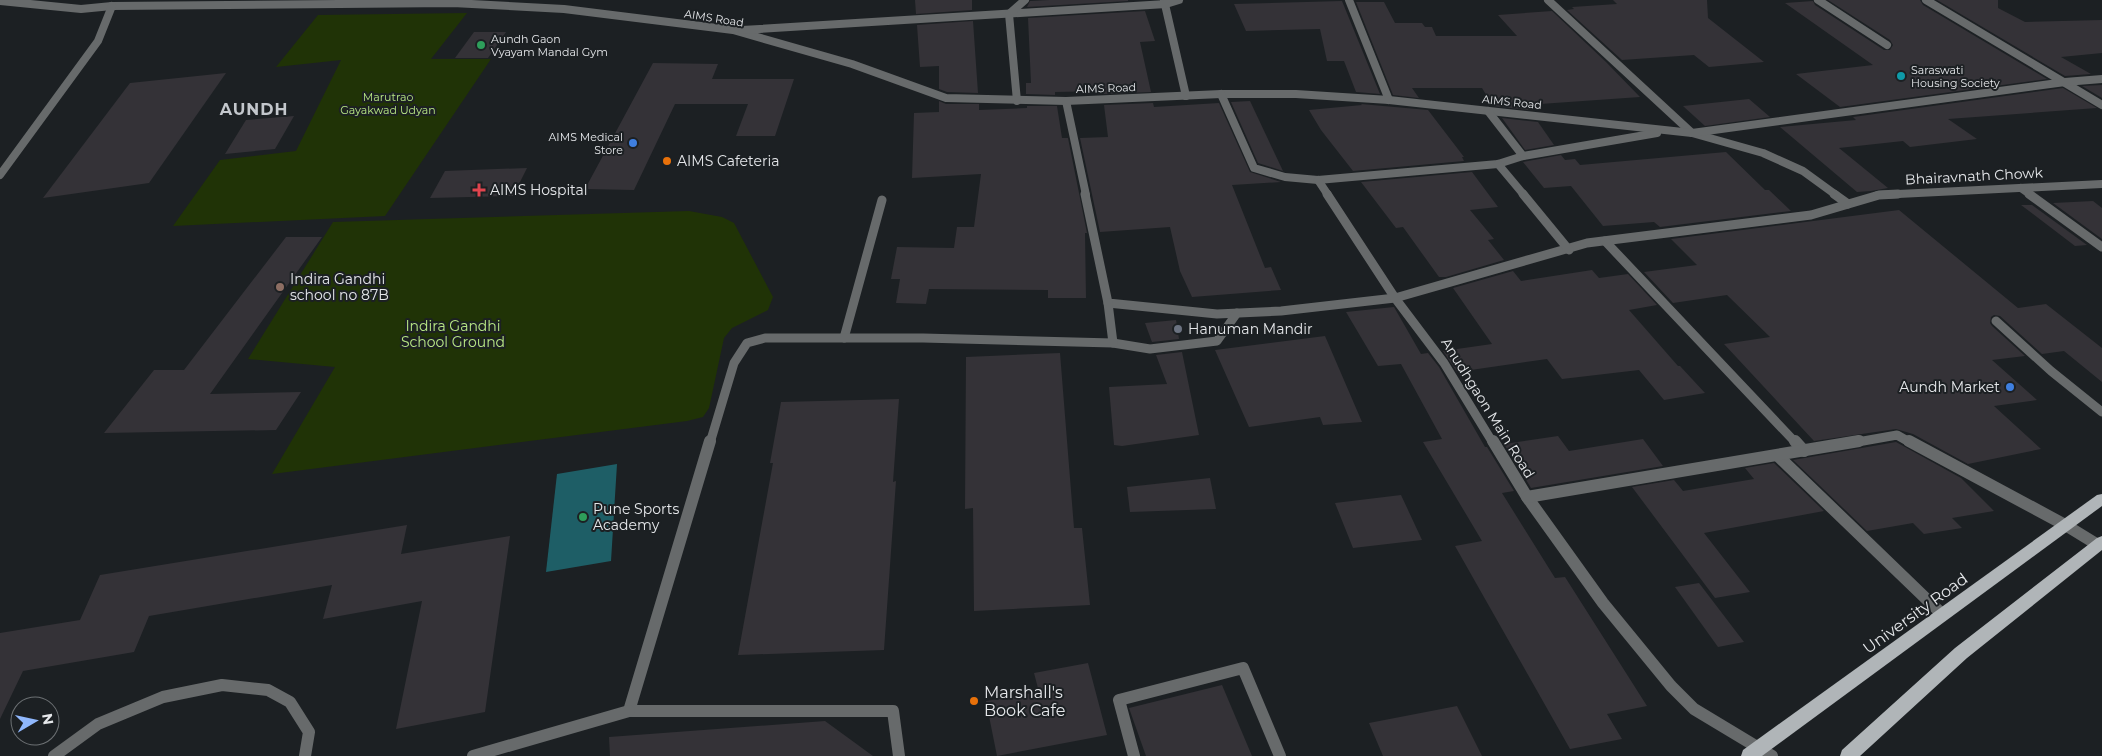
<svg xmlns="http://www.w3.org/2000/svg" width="2102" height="756" font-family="Montserrat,sans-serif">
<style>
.green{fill:#203306}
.water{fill:#1e5e66}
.building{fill:#343237}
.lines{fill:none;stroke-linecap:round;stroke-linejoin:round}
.minor-far2{stroke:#676a6b;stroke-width:8}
.minor-far1{stroke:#676a6b;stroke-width:9}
.minor{stroke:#676a6b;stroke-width:12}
.tertiary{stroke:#676a6b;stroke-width:8}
.primary{fill:#b0b5b8;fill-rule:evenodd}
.leisure-dot{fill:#2e9e5b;stroke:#1c2023;stroke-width:2}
.culture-dot{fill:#0f9aa8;stroke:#1c2023;stroke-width:2}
.shop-dot{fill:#3f7fe0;stroke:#1c2023;stroke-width:2}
.food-dot{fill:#e8710a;stroke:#1c2023;stroke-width:2}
.health-dot{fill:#e0444e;stroke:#1c2023;stroke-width:2}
.education-dot{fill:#8d6e63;stroke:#1c2023;stroke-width:2}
.worship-dot{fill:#6b7280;stroke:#1c2023;stroke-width:2}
.labels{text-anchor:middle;stroke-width:4;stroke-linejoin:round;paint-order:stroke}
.far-street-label{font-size:11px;fill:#e5e7ea;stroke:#1c2023}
.far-poi-label{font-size:11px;fill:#e5e7ea;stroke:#1c2023;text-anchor:start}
.far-park-label{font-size:11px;fill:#b8e784;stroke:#1c2023}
.poi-label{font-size:14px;fill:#e5e7ea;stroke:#1c2023;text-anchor:start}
.street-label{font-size:14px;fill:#e5e7ea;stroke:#1c2023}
.park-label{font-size:14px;fill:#b8e784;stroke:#1c2023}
.far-district-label{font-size:16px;font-weight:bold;letter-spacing:1px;fill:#c3c7cc;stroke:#1c2023}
.near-street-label{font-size:16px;fill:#e5e7ea;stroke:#1c2023}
.near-poi-label{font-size:16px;fill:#e5e7ea;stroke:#1c2023;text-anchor:start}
</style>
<rect width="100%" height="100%" fill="#1c2023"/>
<g class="green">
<path d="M 467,13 L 431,59 L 491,59 L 385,216 L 173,226 L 220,160 L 296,151 L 341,60 L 276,67 L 318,15 Z"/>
<path d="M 689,211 L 722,217 L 734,223 L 773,297 L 768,310 L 732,328 L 724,338 L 709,408 L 703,417 L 687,421 L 272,474 L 335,367 L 248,359 L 333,222 Z"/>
</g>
<path class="water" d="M 617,464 L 611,561 L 546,572 L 557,474 Z"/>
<g class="building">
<path d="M 915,0 L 972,0 L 972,10 L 916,14 Z"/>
<path d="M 1049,0 L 1128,0 L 1128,1 L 1027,7 L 1030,1 Z"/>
<path d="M 1613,0 L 1707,0 L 1708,18 L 1764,62 L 1709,67 L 1694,55 L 1622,60 L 1567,10 L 1574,9 L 1572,7 L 1617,4 Z"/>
<path d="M 1828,0 L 1920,0 L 1923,5 L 2047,79 L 1840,107 L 1796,74 L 1873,65 L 1785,3 L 1813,1 L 1815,5 L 1884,50 L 1890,50 L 1893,45 L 1890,40 Z"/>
<path d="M 1937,0 L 1998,0 L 1998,8 L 2025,22 L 2102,20 L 2102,53 L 2061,57 L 2091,74 L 2065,76 Z"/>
<path d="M 1342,1 L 1380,94 L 1356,92 L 1344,61 L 1327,61 L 1320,29 L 1246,31 L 1234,4 Z"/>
<path d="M 1356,2 L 1384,2 L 1395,23 L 1422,23 L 1425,27 L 1432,27 L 1436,36 L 1517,36 L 1498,15 L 1552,11 L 1606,62 L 1640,97 L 1526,105 L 1529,110 L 1493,106 L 1482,88 L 1412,88 L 1419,98 L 1393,95 Z"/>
<path d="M 1145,11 L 1155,41 L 1140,42 L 1151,92 L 1103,94 L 1102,91 L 1055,92 L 1055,95 L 1026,94 L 1026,83 L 1031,83 L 1028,18 Z"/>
<path d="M 973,21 L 978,93 L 947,92 L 939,89 L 939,66 L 920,67 L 917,25 Z"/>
<path d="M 474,32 L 506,32 L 488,58 L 455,58 Z"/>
<path d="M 653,63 L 718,64 L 712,79 L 794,79 L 775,136 L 736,136 L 748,104 L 675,104 L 634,190 L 585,189 Z"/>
<path d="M 226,73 L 149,183 L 43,198 L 130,83 Z"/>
<path d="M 2102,85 L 2102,98 L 2082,86 Z"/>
<path d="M 2063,88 L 2097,108 L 1948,119 L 1977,139 L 1910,147 L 1903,141 L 1839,148 L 1888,188 L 1871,191 L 1857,192 L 1780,127 L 1856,120 L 1853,117 Z"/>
<path d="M 1749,99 L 1770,117 L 1705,126 L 1683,106 Z"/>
<path d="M 939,101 L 946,104 L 979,104 L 979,110 L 1027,108 L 1027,106 L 1057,106 L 1062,138 L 1068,138 L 1087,233 L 1085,233 L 1086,298 L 1048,298 L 1048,290 L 929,289 L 926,304 L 896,303 L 900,279 L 891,279 L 897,247 L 954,248 L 957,227 L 974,227 L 981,174 L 912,178 L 914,113 L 939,112 Z"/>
<path d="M 1250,101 L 1283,171 L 1258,163 L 1231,102 Z"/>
<path d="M 1153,103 L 1154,107 L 1219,103 L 1250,172 L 1281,182 L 1232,185 L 1265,268 L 1271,267 L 1281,290 L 1192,297 L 1180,271 L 1170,227 L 1100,232 L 1080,138 L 1108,137 L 1104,105 Z"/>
<path d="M 1361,104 L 1428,110 L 1464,157 L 1462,157 L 1464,161 L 1353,171 L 1321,130 L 1309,110 L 1362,105 Z"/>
<path d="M 294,116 L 275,149 L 225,154 L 246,120 Z"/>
<path d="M 1502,118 L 1538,122 L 1554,145 L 1525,150 Z"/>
<path d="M 1726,152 L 1765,190 L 1769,190 L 1791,211 L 1660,227 L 1654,222 L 1603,226 L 1571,186 L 1544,188 L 1523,162 L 1561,155 L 1565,160 L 1575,159 L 1580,165 Z"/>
<path d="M 527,168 L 513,196 L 430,198 L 445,171 Z"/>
<path d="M 1472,172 L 1498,207 L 1470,210 L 1494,239 L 1488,240 L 1504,260 L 1446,277 L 1439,277 L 1403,227 L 1396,228 L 1361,182 Z"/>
<path d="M 2093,201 L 2102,208 L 2102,239 L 2053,203 Z"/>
<path d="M 2021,205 L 2032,205 L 2087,245 L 2075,246 Z"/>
<path d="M 1899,210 L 2018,308 L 2046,304 L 2102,348 L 2102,382 L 2064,351 L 2042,354 L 2000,316 L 1994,315 L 1991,317 L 1990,323 L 1992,326 L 2025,356 L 1992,360 L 2037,400 L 1994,406 L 2041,449 L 1968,464 L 1913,434 L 1896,429 L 1814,441 L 1724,344 L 1770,337 L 1727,295 L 1673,303 L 1644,272 L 1697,265 L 1671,239 Z"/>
<path d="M 286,237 L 322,237 L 210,394 L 301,392 L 276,430 L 104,433 L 154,370 L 184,370 Z"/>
<path d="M 1592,270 L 1599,278 L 1628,274 L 1657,305 L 1629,310 L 1678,366 L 1680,366 L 1705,393 L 1664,400 L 1639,370 L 1562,379 L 1547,359 L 1457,372 L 1443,351 L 1492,344 L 1453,288 L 1513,271 L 1521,281 Z"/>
<path d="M 1394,307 L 1421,354 L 1428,353 L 1439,367 L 1485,447 L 1487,447 L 1514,491 L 1502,493 L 1555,578 L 1565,577 L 1647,706 L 1607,714 L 1622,739 L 1570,749 L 1455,546 L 1482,541 L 1423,442 L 1442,439 L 1401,364 L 1378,366 L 1346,312 Z"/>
<path d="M 1176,320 L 1179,339 L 1152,342 L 1145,323 Z"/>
<path d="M 1325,336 L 1362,422 L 1323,425 L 1320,417 L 1249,427 L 1215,350 Z"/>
<path d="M 1182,352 L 1199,435 L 1122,446 L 1114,445 L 1109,387 L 1167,384 L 1156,355 Z"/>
<path d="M 1060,353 L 1074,528 L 1082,528 L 1090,605 L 974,611 L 973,508 L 965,509 L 966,357 Z"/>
<path d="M 899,399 L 893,482 L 896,481 L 884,650 L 738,655 L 773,463 L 770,463 L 781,402 Z"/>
<path d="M 1558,436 L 1569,451 L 1643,439 L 1663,466 L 1531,488 L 1504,444 Z"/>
<path d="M 1896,442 L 1961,478 L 1994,511 L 1952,518 L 1962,528 L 1924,534 L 1913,523 L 1867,531 L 1793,460 Z"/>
<path d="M 1774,463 L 1824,511 L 1704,533 L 1750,592 L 1715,598 L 1632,487 L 1674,480 L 1683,491 L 1754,479 L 1745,468 Z"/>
<path d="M 1210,478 L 1216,509 L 1130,512 L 1127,487 Z"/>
<path d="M 1401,495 L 1422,540 L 1353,548 L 1335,503 Z"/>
<path d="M 407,525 L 401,554 L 510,536 L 485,712 L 396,729 L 422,601 L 323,619 L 332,585 L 149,616 L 134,652 L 23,671 L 0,719 L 0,633 L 80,620 L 100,575 Z"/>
<path d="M 1699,583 L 1744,642 L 1718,647 L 1675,587 Z"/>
<path d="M 1088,663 L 1107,735 L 997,756 L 986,701 L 1039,692 L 1034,673 Z"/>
<path d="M 1222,685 L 1252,756 L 1146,756 L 1129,708 Z"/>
<path d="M 1457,706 L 1482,756 L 1383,756 L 1369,723 Z"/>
<path d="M 825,721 L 873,756 L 610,756 L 609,737 Z"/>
</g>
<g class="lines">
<g class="minor-far2">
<path d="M 1164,0 L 1186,96"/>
<path d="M 1349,0 L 1389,100"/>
<path d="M 1548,0 L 1692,133 L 1763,153 L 1803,171 L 1836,195"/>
<path d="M 1818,0 L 1887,45"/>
<path d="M 1926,0 L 2102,105"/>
<path d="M 112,6 L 453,3 L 564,9 L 733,30 L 852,64 L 946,98 L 1066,101 L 1221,94 L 1296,94 L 1389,100 L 1692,133 L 2065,82 L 2102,79"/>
<path d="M 742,30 L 1166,4 L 1179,0"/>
<path d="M 1221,94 L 1254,168 L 1285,177 L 1318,180 L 1498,164 L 1523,156 L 1657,133"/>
<path d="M 1017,101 L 1009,14 L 1025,0"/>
<path d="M 1066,101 L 1086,195"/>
<path d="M 1488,111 L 1523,156"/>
<path d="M 1498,164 L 1524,195"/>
<path d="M 1318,180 L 1328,195"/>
<path d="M 2021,188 L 2031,195"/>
<path d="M 1878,195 L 2102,184"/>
</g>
<g class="minor-far1">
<path d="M 1085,194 L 1108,303 L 1217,314 L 1281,311 L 1395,298 L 1587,243 L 1811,215 L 1879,195 L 1898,194"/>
<path d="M 1327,194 L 1395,298 L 1444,363 L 1493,443"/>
<path d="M 1523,194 L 1569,250"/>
<path d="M 1834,194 L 1848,204"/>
<path d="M 2029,194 L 2102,247"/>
<path d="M 1605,241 L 1796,443"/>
<path d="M 1996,321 L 2051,371 L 2102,412"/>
<path d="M 844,338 L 882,200"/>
<path d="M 1113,343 L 1150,349 L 1217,341 L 1237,313"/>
<path d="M 710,443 L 734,363 L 747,343 L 765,338 L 923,338 L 1113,343 L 1108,303"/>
<path d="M 1852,443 L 1897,435 L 1911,443"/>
</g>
<g class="minor">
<path d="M 710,441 L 629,711 L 893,711 L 899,756"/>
<path d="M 1493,441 L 1527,497 L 1603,603 L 1671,686 L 1694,709 L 1772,756"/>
<path d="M 1795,441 L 1804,451"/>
<path d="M 1909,441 L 2067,526 L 2098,545"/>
<path d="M 1778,456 L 1943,615"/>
<path d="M 1527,497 L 1859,441"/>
<path d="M 54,756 L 98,724 L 163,697 L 222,685 L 268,690 L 290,702 L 309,732 L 305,756"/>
<path d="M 473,756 L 629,711"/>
<path d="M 1134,756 L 1119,700 L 1243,668 L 1280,756"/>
</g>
<g class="tertiary">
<path d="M 0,1 L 81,9 L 112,6"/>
<path d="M 0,175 L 98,41 L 112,6"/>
</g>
<g class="primary">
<path d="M 2102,494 L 2102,506 L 1762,756 L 1741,756 L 1743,750 L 2097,495 Z"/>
<path d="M 2102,536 L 2102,550 L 1967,658 L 1860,756 L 1840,756 L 1842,750 L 1955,648 L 2097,538 Z"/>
</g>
</g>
<g class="leisure-dot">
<circle cx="481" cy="45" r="5"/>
<circle cx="583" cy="517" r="5"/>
</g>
<circle class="culture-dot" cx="1901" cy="76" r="5"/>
<g class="shop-dot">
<circle cx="633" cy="143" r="5"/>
<circle cx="2010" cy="387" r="5"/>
</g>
<g class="food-dot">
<circle cx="667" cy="161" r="5"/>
<circle cx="974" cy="701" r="5"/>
</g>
<path class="health-dot" d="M476.5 182.5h5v5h5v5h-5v5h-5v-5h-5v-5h5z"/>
<circle class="education-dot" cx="280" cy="287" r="5"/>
<circle class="worship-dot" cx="1178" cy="329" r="5"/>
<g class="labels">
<g class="far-street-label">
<text transform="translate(714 18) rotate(9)" y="4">AIMS Road</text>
<text transform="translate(1106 88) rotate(-2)" y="4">AIMS Road</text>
<text transform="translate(1512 102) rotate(6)" y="4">AIMS Road</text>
</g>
<g class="far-poi-label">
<text x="491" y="43">Aundh Gaon<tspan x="491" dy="13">Vyayam Mandal Gym</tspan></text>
<text x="1911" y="74">Saraswati<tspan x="1911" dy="13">Housing Society</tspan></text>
<text x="623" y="141" text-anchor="end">AIMS Medical<tspan x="623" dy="13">Store</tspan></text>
</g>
<g class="far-park-label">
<text x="388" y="101">Marutrao<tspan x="388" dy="13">Gayakwad Udyan</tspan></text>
</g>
<g class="poi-label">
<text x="677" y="166">AIMS Cafeteria</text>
<text x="490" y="195">AIMS Hospital</text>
<text x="290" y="284">Indira Gandhi<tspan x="290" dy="16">school no 87B</tspan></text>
<text x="1188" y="334">Hanuman Mandir</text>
<text x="2000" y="392" text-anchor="end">Aundh Market</text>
<text x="593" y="514">Pune Sports<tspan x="593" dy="16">Academy</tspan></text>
</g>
<g class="street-label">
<text transform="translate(1974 176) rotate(-3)" y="5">Bhairavnath Chowk</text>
<text transform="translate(1488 408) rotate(58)" y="5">Anudhgaon Main Road</text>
</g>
<g class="park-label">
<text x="453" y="331">Indira Gandhi<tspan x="453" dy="16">School Ground</tspan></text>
</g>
<g class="far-district-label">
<text x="254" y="115">AUNDH</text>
</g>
<g class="near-street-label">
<text transform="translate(1915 613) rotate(-36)" y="6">University Road</text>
</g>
<g class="near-poi-label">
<text x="984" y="698">Marshall's<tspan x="984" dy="18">Book Cafe</tspan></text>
</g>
</g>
<g transform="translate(35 721) rotate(81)"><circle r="24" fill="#1c2023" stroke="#6c7073"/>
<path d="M0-4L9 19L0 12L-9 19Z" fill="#90b8fd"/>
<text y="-8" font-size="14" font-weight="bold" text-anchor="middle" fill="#e5e7ea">N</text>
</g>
</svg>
